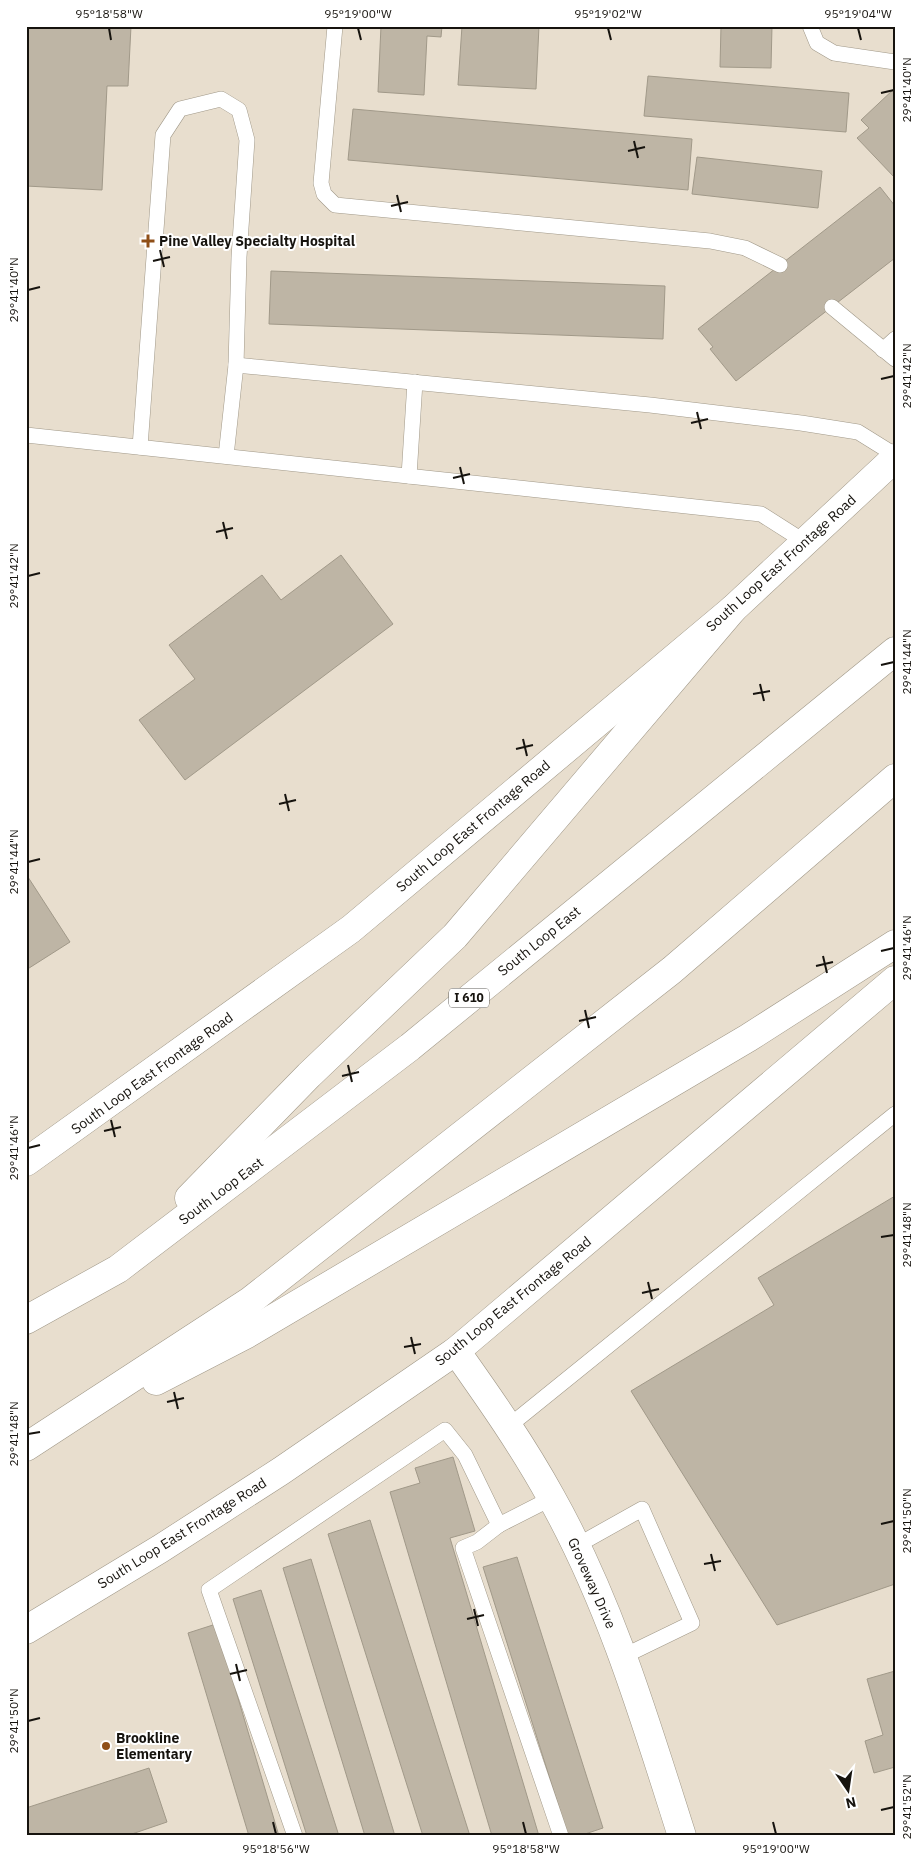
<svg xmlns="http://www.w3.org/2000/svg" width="921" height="1862" font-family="'IBM Plex Sans',sans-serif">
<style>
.building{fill:#beb5a5;stroke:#a19989}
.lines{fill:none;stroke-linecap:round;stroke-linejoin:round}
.service-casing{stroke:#a09888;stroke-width:16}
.minor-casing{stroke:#a09888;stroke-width:29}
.secondary-casing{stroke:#a09888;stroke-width:29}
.motorway-casing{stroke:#a09888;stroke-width:29}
.service{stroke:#fff;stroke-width:15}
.minor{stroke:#fff;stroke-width:28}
.secondary{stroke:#fff;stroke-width:28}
.motorway{stroke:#fff;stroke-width:28}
.ticks{fill:none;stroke:#16130e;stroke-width:2}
.poi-dot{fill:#8f4f18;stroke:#fff;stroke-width:2}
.labels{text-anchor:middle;stroke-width:4;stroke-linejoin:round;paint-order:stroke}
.shield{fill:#fff;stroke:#5c5a56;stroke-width:1}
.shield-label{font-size:12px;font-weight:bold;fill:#16130e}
.poi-label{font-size:14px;font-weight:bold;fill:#16130e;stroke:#fff;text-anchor:start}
.street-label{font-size:14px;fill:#16130e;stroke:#fff}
.neatline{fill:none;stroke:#16130e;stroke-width:2}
.ticks-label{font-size:12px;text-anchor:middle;fill:#16130e}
</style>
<rect width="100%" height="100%" fill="#e8dece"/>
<g class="building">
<path d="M 26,26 L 131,26 L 128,86 L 107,86 L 102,190 L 26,186 Z"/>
<path d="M 381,26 L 442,26 L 441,37 L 427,36 L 424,95 L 378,92 Z"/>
<path d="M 462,26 L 539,26 L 536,89 L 458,85 Z"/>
<path d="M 721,26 L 772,26 L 771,68 L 720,67 Z"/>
<path d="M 648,76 L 849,93 L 846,132 L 644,116 Z"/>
<path d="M 895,88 L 895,178 L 857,138 L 869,128 L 861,120 Z"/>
<path d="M 353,109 L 692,139 L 688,190 L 348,160 Z"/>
<path d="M 697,157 L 822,171 L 818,208 L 692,194 Z"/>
<path d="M 880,187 L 895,206 L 895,258 L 736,381 L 710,349 L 713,347 L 698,329 Z"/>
<path d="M 271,271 L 665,286 L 663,339 L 269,324 Z"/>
<path d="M 341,555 L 393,624 L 185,780 L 139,720 L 195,679 L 169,645 L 262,575 L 281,600 Z"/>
<path d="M 26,874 L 70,942 L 26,970 Z"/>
<path d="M 895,1196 L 895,1584 L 777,1625 L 631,1391 L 774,1305 L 758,1278 Z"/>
<path d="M 453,1457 L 475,1531 L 450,1538 L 539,1836 L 492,1836 L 390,1492 L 420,1483 L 415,1468 Z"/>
<path d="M 370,1520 L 470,1836 L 423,1836 L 328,1534 Z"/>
<path d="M 517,1557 L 603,1828 L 579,1836 L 568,1836 L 483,1567 Z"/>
<path d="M 311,1559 L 395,1836 L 365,1836 L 283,1568 Z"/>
<path d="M 261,1590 L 339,1836 L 307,1836 L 233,1599 Z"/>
<path d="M 216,1624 L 279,1836 L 249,1836 L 188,1633 Z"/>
<path d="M 895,1671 L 895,1767 L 874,1773 L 865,1741 L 883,1735 L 867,1679 Z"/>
<path d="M 149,1768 L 167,1822 L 126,1836 L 26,1836 L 26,1808 Z"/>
</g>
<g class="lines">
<defs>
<g id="service">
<path d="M 335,26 L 321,183 L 324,194 L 335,205 L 710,241 L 745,248 L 780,265"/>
<path d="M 810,26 L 817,43 L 834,53 L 895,62"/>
<path d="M 832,307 L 895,359"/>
<path d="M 883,350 L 895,339"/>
<path d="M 236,365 L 650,405 L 801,423 L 858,432 L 895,455"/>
<path d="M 26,435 L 761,514 L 805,542"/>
<path d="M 140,447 L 163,135 L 180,109 L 221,99 L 239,110 L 247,140 L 239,257 L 236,365 L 226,456"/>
<path d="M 409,476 L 415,382"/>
<path d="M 509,1426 L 895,1114"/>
<path d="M 499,1525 L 477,1542 L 463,1548 L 561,1836"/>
<path d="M 576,1546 L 642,1509 L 692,1623 L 624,1656"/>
<path d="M 295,1836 L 209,1590 L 445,1430 L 465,1455 L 499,1525 L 552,1498"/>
</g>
<path id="minor" d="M 456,1351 C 490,1399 523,1446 551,1497 C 611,1604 645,1720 682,1836"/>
<g id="secondary">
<path d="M 26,1162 L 351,929 L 733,609 L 895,458"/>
<path d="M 26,1630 L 160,1549 L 281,1471 L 456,1351 L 895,980"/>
</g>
<g id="motorway">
<path d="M 189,1198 L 309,1075 L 455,936 L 733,609"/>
<path d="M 26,1320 L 118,1269 L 410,1047 L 895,651"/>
<path d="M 156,1381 L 247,1334 L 748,1038 L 895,944"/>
<path d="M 26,1447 L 250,1301 L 672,970 L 895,778"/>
</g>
</defs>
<use href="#service" class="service-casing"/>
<use href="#minor" class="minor-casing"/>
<use href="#secondary" class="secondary-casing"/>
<use href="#motorway" class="motorway-casing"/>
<use href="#service" class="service"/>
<use href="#minor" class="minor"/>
<use href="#secondary" class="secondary"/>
<use href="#motorway" class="motorway"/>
</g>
<path class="ticks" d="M 109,28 L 111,40M 358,28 L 361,40M 608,28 L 611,40M 858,28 L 861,40M 881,93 L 894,90M 634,141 L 638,158M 628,151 L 645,147M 397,195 L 401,212M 391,206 L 408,202M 160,250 L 164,267M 153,261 L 170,257M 28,290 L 40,287M 881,379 L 894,376M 697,412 L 701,429M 691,423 L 708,419M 460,467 L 464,484M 453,478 L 470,474M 223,522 L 227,539M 216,532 L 233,528M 28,576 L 40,573M 881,665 L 894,662M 760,684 L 764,701M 753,694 L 770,691M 523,739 L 527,756M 516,749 L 533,745M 285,794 L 289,811M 279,804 L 296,800M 28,862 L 40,859M 881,951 L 894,948M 823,956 L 827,973M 816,966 L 833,962M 585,1010 L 589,1028M 579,1021 L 596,1017M 348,1065 L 352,1082M 342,1076 L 359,1072M 111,1120 L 115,1137M 104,1131 L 121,1127M 28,1148 L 40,1145M 881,1237 L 894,1235M 648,1282 L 652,1299M 642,1293 L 659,1289M 411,1337 L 415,1354M 404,1347 L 421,1344M 174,1392 L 178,1409M 167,1402 L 184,1398M 28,1434 L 40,1432M 881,1524 L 894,1521M 711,1554 L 715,1571M 704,1564 L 721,1561M 474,1609 L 478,1626M 467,1619 L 484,1615M 236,1664 L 240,1681M 230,1674 L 247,1670M 28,1721 L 40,1718M 881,1810 L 894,1807M 273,1822 L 276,1834M 523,1822 L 526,1834M 773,1822 L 776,1834"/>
<g class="poi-dot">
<path d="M145.5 233.5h5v5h5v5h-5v5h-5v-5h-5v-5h5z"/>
<circle cx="106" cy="1746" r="5"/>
</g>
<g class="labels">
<rect class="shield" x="449" y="988.5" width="40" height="19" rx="4"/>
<g class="shield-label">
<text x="469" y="1002">I 610</text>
</g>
<g class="poi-label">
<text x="159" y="246">Pine Valley Specialty Hospital</text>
<text x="116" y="1743">Brookline<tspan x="116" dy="16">Elementary</tspan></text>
</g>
<g class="street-label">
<text transform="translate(781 563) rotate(-42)" y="5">South Loop East Frontage Road</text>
<text transform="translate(473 826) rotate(-40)" y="5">South Loop East Frontage Road</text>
<text transform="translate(539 941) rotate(-39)" y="5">South Loop East</text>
<text transform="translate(152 1073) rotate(-36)" y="5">South Loop East Frontage Road</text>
<text transform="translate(221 1191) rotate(-37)" y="5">South Loop East</text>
<text transform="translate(513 1301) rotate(-39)" y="5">South Loop East Frontage Road</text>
<text transform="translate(182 1533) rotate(-32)" y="5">South Loop East Frontage Road</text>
<text transform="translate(592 1583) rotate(66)" y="5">Groveway Drive</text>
</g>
</g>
<rect width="921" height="1862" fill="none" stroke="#ffffff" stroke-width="55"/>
<g transform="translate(848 1790) rotate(167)" stroke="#ffffff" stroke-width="4" paint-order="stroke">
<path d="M0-4L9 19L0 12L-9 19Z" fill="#16130e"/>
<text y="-8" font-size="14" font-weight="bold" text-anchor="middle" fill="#16130e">N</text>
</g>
<rect x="28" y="28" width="866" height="1806" class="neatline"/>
<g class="ticks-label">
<text x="109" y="18">95°18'58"W</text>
<text x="358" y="18">95°19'00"W</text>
<text x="608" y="18">95°19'02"W</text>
<text x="858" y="18">95°19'04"W</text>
<text transform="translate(907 90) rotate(-90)" y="4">29°41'40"N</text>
<text transform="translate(14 290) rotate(-90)" y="4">29°41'40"N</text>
<text transform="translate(907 376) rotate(-90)" y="4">29°41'42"N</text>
<text transform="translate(14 576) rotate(-90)" y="4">29°41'42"N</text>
<text transform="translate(907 662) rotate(-90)" y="4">29°41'44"N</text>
<text transform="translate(14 862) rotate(-90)" y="4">29°41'44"N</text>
<text transform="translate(907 948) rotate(-90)" y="4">29°41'46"N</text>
<text transform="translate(14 1148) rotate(-90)" y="4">29°41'46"N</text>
<text transform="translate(907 1235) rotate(-90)" y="4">29°41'48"N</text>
<text transform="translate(14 1434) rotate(-90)" y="4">29°41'48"N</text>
<text transform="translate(907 1521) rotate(-90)" y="4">29°41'50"N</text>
<text transform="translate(14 1721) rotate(-90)" y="4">29°41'50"N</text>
<text transform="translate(907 1807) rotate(-90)" y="4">29°41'52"N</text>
<text x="276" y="1853">95°18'56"W</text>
<text x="526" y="1853">95°18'58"W</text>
<text x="776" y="1853">95°19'00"W</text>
</g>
</svg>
